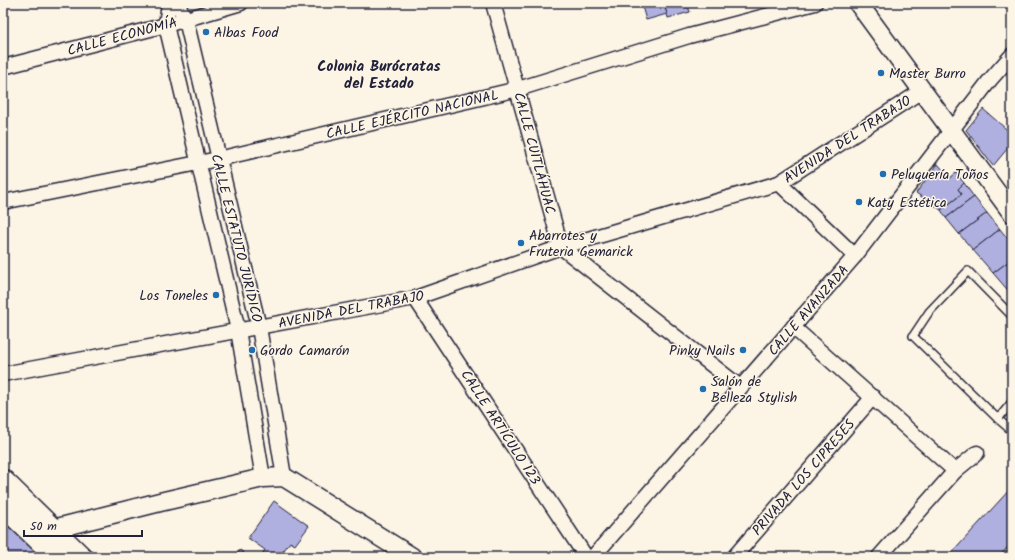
<svg xmlns="http://www.w3.org/2000/svg" width="1015" height="560" font-family="Kalam,sans-serif">
<style>
.green{fill:#d3de91;stroke:#7a8066}
.building{fill:#afafe0;stroke:#22223b}
.lines{fill:none;stroke-linecap:round;stroke-linejoin:round}
.service-casing{stroke:#22223b;stroke-width:10}
.minor-casing{stroke:#22223b;stroke-width:17}
.tertiary-casing{stroke:#22223b;stroke-width:21}
.secondary-casing{stroke:#22223b;stroke-width:23}
.service{stroke:#fcf5e5;stroke-width:7}
.minor{stroke:#fcf5e5;stroke-width:14}
.tertiary{stroke:#fcf5e5;stroke-width:18}
.secondary{stroke:#fcf5e5;stroke-width:20}
.poi-dot{fill:#1f6fb2;stroke:#fcf5e5;stroke-width:1.5}
.labels{text-anchor:middle;stroke-width:3;stroke-linejoin:round;paint-order:stroke}
.poi-label{font-size:14px;fill:#22223b;stroke:#fcf5e5;text-anchor:start}
.street-label{font-size:14px;fill:#22223b;stroke:#fcf5e5}
.neighbourhood-label{font-size:15px;font-weight:bold;fill:#22223b;stroke:#fcf5e5}
</style>
<rect width="100%" height="100%" fill="#fcf5e5"/>
<filter id="ink" filterUnits="userSpaceOnUse"><feTurbulence type="fractalNoise" baseFrequency=".025" numOctaves="2"/><feDisplacementMap in="SourceGraphic" scale="8" xChannelSelector="R" yChannelSelector="G"/><feConvolveMatrix kernelMatrix="1 2 1 2 8 2 1 2 1" color-interpolation-filters="sRGB"/></filter>
<g filter="url(#ink)">
<path class="green" d="M 1012,542 L 1012,557 L 999,557 Z"/>
<g class="building">
<path d="M 641,3 L 664,3 L 667,14 L 646,20 Z"/>
<path d="M 664,3 L 687,3 L 690,12 L 668,18 Z"/>
<path d="M 983,109 L 1012,134 L 1012,143 L 993,166 L 966,130 Z"/>
<path d="M 938,164 L 950,178 L 956,173 L 964,183 L 958,189 L 962,194 L 941,210 L 916,193 Z"/>
<path d="M 964,183 L 974,197 L 946,218 L 941,210 L 962,194 L 958,189 Z"/>
<path d="M 974,197 L 987,213 L 959,234 L 946,218 Z"/>
<path d="M 987,213 L 1000,229 L 973,250 L 959,234 Z"/>
<path d="M 1000,229 L 1012,244 L 1012,259 L 993,273 L 973,250 Z"/>
<path d="M 1012,259 L 1012,295 L 993,273 Z"/>
<path d="M 1012,487 L 1012,542 L 999,557 L 950,557 L 949,556 Z"/>
<path d="M 274,501 L 309,526 L 295,545 L 290,542 L 279,557 L 260,557 L 265,550 L 248,538 Z"/>
<path d="M 3,521 L 41,557 L 3,557 Z"/>
<path d="M 240,550 L 249,557 L 235,557 Z"/>
</g>
<g class="lines">
<defs>
<g id="service">
<path d="M 1012,316 L 968,271 L 929,312 L 913,336 L 998,419 L 1012,431"/>
<path d="M 998,419 L 1012,402"/>
</g>
<g id="minor">
<path d="M 169,3 L 166,25 L 238,330 L 263,478"/>
<path d="M 177,3 L 186,20 L 259,327 L 284,477"/>
<path d="M 493,3 L 561,247 L 740,387"/>
<path d="M 3,67 L 166,25 L 241,3"/>
<path d="M 779,183 L 855,256"/>
<path d="M 3,202 L 218,159 L 518,89 L 689,36 L 815,3"/>
<path d="M 415,298 L 586,557"/>
<path d="M 793,327 L 955,471"/>
<path d="M 3,374 L 415,298 L 561,247 L 779,183 L 923,90"/>
<path d="M 593,557 L 855,256 L 990,80 L 1012,55"/>
<path d="M 734,557 L 873,397"/>
<path d="M 879,557 L 955,471 L 977,453"/>
</g>
<g id="tertiary">
<path d="M 858,3 L 1012,213"/>
<path d="M 44,538 L 53,529 L 160,502 L 263,478 L 284,477 L 412,557"/>
</g>
<g id="secondary">
<path d="M 3,480 L 82,557"/>
<path d="M 3,506 L 56,557"/>
</g>
</defs>
<use href="#service" class="service-casing"/>
<use href="#minor" class="minor-casing"/>
<use href="#tertiary" class="tertiary-casing"/>
<use href="#secondary" class="secondary-casing"/>
<use href="#service" class="service"/>
<use href="#minor" class="minor"/>
<use href="#tertiary" class="tertiary"/>
<use href="#secondary" class="secondary"/>
</g>
</g>
<g class="poi-dot">
<circle cx="206" cy="32" r="4"/>
<circle cx="881" cy="73" r="4"/>
<circle cx="883" cy="174" r="4"/>
<circle cx="859" cy="202" r="4"/>
<circle cx="521" cy="243" r="4"/>
<circle cx="216" cy="295" r="4"/>
<circle cx="252" cy="350" r="4"/>
<circle cx="743" cy="350" r="4"/>
<circle cx="703" cy="389" r="4"/>
</g>
<g class="labels">
<g class="poi-label">
<text x="214" y="37">Albas Food</text>
<text x="889" y="78">Master Burro</text>
<text x="891" y="179">Peluquería Toños</text>
<text x="867" y="207">Katy Estética</text>
<text x="529" y="240">Abarrotes y<tspan x="529" dy="16">Fruteria Gemarick</tspan></text>
<text x="208" y="300" text-anchor="end">Los Toneles</text>
<text x="260" y="355">Gordo Camarón</text>
<text x="735" y="355" text-anchor="end">Pinky Nails</text>
<text x="711" y="386">Salón de<tspan x="711" dy="16">Belleza Stylish</tspan></text>
</g>
<g class="street-label">
<text transform="translate(122 36) rotate(-15)" y="5">CALLE ECONOMÍA</text>
<text transform="translate(412 114) rotate(-13)" y="5">CALLE EJÉRCITO NACIONAL</text>
<text transform="translate(847 139) rotate(-33)" y="5">AVENIDA DEL TRABAJO</text>
<text transform="translate(535 153) rotate(75)" y="5">CALLE CUITLÁHUAC</text>
<text transform="translate(237 238) rotate(76)" y="5">CALLE ESTATUTO JURÍDICO</text>
<text transform="translate(351 309) rotate(-11)" y="5">AVENIDA DEL TRABAJO</text>
<text transform="translate(808 310) rotate(-49)" y="5">CALLE AVANZADA</text>
<text transform="translate(501 427) rotate(57)" y="5">CALLE ARTÍCULO 123</text>
<text transform="translate(803 477) rotate(-49)" y="5">PRIVADA LOS CIPRESES</text>
</g>
<g class="neighbourhood-label">
<text x="379" y="71">Colonia Burócratas<tspan x="379" dy="17">del Estado</tspan></text>
</g>
</g>
<rect width="1015" height="560" fill="none" stroke="#fcf5e5" stroke-width="16"/>
<rect x="8" y="8" width="999" height="544" fill="none" stroke="#22223b" stroke-width="1.5" filter="url(#ink)"/>
<path d="M24 530v6h118v-6" fill="none" stroke="#22223b" stroke-width="2"/>
<text x="30" y="530" font-size="12" fill="#22223b" stroke="#fcf5e5" stroke-width="3" paint-order="stroke">50 m</text>
</svg>
